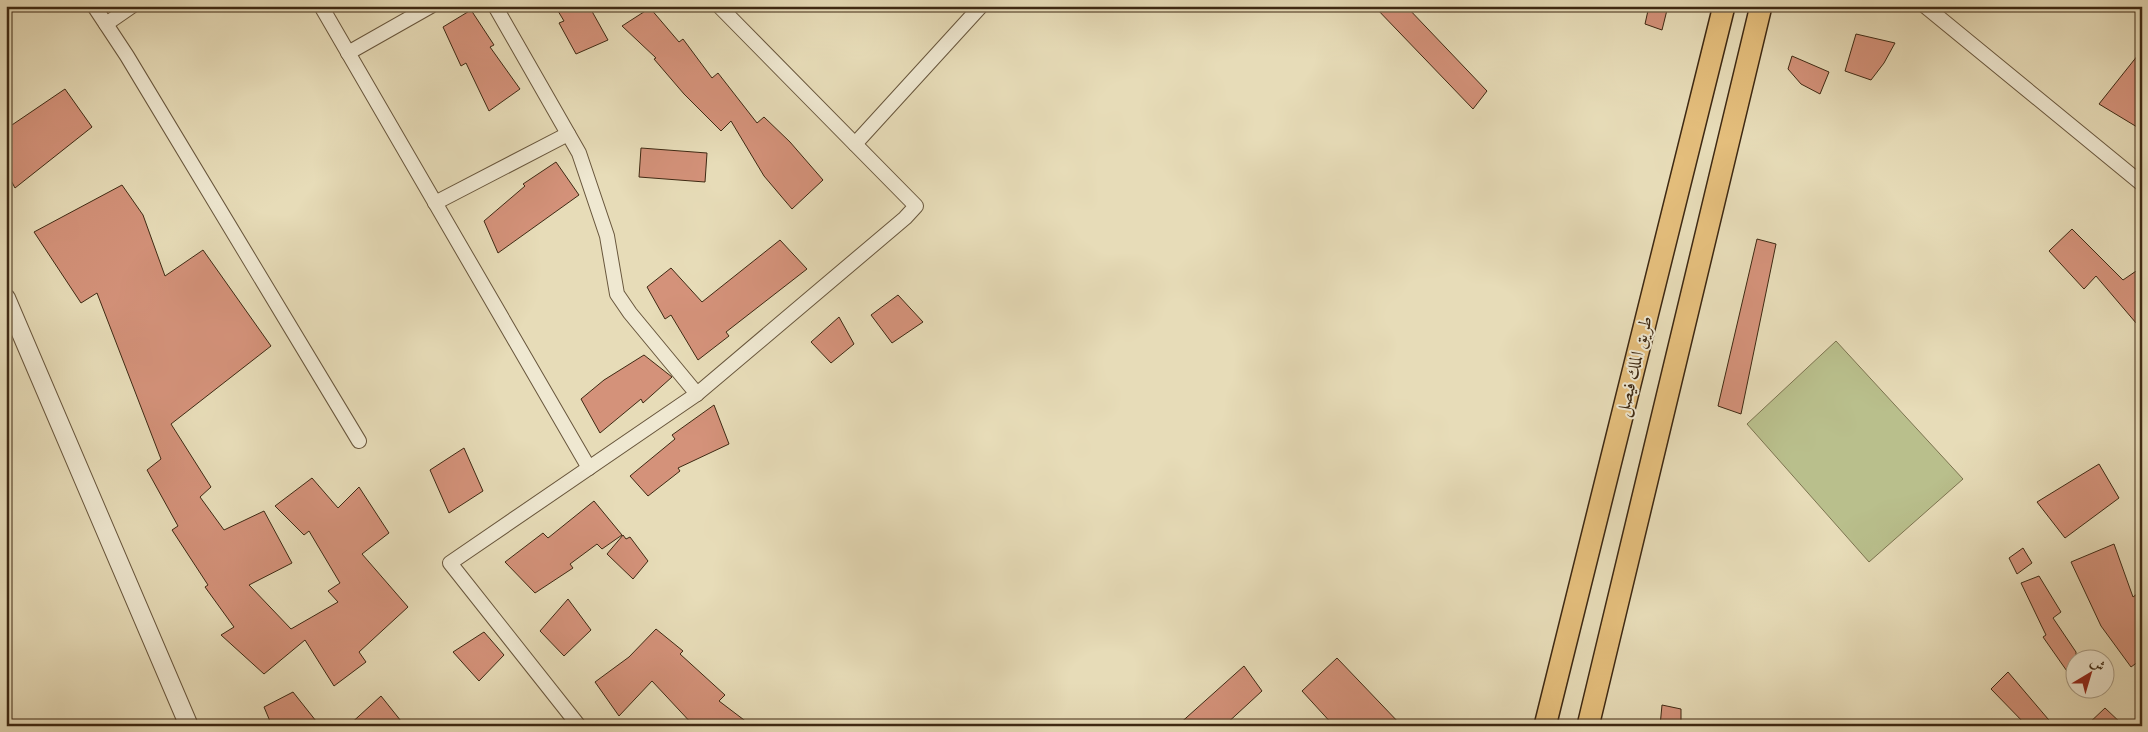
<svg xmlns="http://www.w3.org/2000/svg" width="2148" height="732" font-family="Vollkorn,Amiri,serif">
<style>
.pitch{fill:#b9bf8c;stroke:#7c7450}
.building{fill:#d4927a;stroke:#3e2913}
.lines{fill:none;stroke-linecap:round;stroke-linejoin:round}
.minor-casing{stroke:#68563c;stroke-width:16}
.tertiary-casing{stroke:#68563c;stroke-width:20}
.primary-casing{stroke:#3e2913;stroke-width:24}
.minor{stroke:#efe8d1;stroke-width:14}
.tertiary{stroke:#efe8d1;stroke-width:18}
.primary{stroke:#e4be7c;stroke-width:21}
.labels{text-anchor:middle;stroke-width:4;stroke-linejoin:round;paint-order:stroke}
.street-label{font-size:18px;fill:#3e2913;stroke:#efe8d1}
</style>
<rect width="100%" height="100%" fill="#e7dcb8"/>
<filter id="stains"><feTurbulence type="fractalNoise" baseFrequency=".004" numOctaves="4"/><feColorMatrix values="0 0 0 0 .2 0 0 0 0 .09 0 0 0 0 .02 0 0 0 .5 -.17"/></filter>
<radialGradient id="worn" r=".72"><stop offset=".6" stop-color="#630" stop-opacity="0"/><stop offset="1" stop-color="#630" stop-opacity=".3"/></radialGradient>
<path class="pitch" d="M 1836,341 L 1963,479 L 1869,562 L 1747,424 Z"/>
<g class="building">
<path d="M 555,6 L 589,6 L 608,40 L 576,54 L 559,23 L 564,21 Z"/>
<path d="M 1374,6 L 1406,6 L 1487,91 L 1473,109 Z"/>
<path d="M 1649,6 L 1668,6 L 1662,30 L 1645,24 Z"/>
<path d="M 650,8 L 679,42 L 683,39 L 712,78 L 718,73 L 757,123 L 764,117 L 790,142 L 823,180 L 792,209 L 764,176 L 731,121 L 721,131 L 684,94 L 654,59 L 656,58 L 622,26 Z"/>
<path d="M 471,10 L 494,45 L 490,47 L 520,89 L 489,111 L 466,63 L 461,66 L 443,27 Z"/>
<path d="M 1856,34 L 1895,43 L 1884,63 L 1871,80 L 1845,71 Z"/>
<path d="M 2142,50 L 2142,130 L 2099,104 Z"/>
<path d="M 1792,56 L 1829,72 L 1820,94 L 1801,84 L 1788,69 Z"/>
<path d="M 65,89 L 92,127 L 15,188 L 6,171 L 6,129 Z"/>
<path d="M 641,148 L 707,153 L 705,182 L 639,177 Z"/>
<path d="M 556,162 L 579,195 L 498,253 L 484,221 L 525,186 L 523,184 Z"/>
<path d="M 122,185 L 143,215 L 165,276 L 203,250 L 271,346 L 171,424 L 211,487 L 200,497 L 224,530 L 264,511 L 292,563 L 249,585 L 291,629 L 338,602 L 328,591 L 340,583 L 309,531 L 304,535 L 275,506 L 312,478 L 338,508 L 359,487 L 389,533 L 362,554 L 408,607 L 359,652 L 366,662 L 334,686 L 305,640 L 264,674 L 221,635 L 234,627 L 205,587 L 208,585 L 172,530 L 178,526 L 147,470 L 161,459 L 97,293 L 81,303 L 34,232 Z"/>
<path d="M 2072,229 L 2123,280 L 2142,267 L 2142,330 L 2096,276 L 2084,289 L 2049,251 Z"/>
<path d="M 1757,239 L 1776,244 L 1741,414 L 1718,406 Z"/>
<path d="M 780,240 L 807,269 L 726,332 L 729,336 L 698,360 L 671,315 L 665,319 L 647,287 L 671,268 L 702,302 Z"/>
<path d="M 898,295 L 923,322 L 892,343 L 871,315 Z"/>
<path d="M 839,317 L 854,344 L 831,363 L 811,342 Z"/>
<path d="M 644,355 L 672,377 L 643,403 L 641,399 L 600,433 L 581,399 L 604,380 Z"/>
<path d="M 714,405 L 729,444 L 678,468 L 680,471 L 648,496 L 630,476 L 675,439 L 672,435 Z"/>
<path d="M 464,448 L 483,491 L 449,513 L 430,470 Z"/>
<path d="M 2099,464 L 2119,498 L 2065,538 L 2037,502 Z"/>
<path d="M 594,501 L 622,535 L 602,549 L 597,544 L 570,564 L 573,568 L 535,593 L 505,562 L 543,533 L 548,538 Z"/>
<path d="M 623,535 L 626,539 L 630,537 L 648,561 L 633,579 L 607,554 Z"/>
<path d="M 2114,544 L 2133,597 L 2142,590 L 2142,659 L 2131,667 L 2101,626 L 2071,562 Z"/>
<path d="M 2023,548 L 2032,563 L 2017,574 L 2009,558 Z"/>
<path d="M 2039,576 L 2061,612 L 2053,618 L 2076,652 L 2076,684 L 2043,637 L 2046,635 L 2021,583 Z"/>
<path d="M 568,599 L 591,630 L 564,656 L 540,631 Z"/>
<path d="M 656,629 L 683,651 L 680,654 L 725,695 L 719,701 L 752,726 L 694,726 L 652,681 L 619,716 L 595,682 L 629,657 Z"/>
<path d="M 484,632 L 504,655 L 479,681 L 453,652 Z"/>
<path d="M 1337,658 L 1402,726 L 1334,726 L 1302,691 Z"/>
<path d="M 1244,666 L 1262,691 L 1224,726 L 1177,726 Z"/>
<path d="M 2008,672 L 2054,726 L 2027,726 L 1991,689 Z"/>
<path d="M 293,692 L 320,726 L 272,726 L 264,707 Z"/>
<path d="M 381,696 L 405,726 L 348,726 Z"/>
<path d="M 1662,705 L 1681,709 L 1681,726 L 1660,726 Z"/>
<path d="M 2105,708 L 2124,726 L 2086,726 Z"/>
</g>
<g class="lines">
<defs>
<g id="minor">
<path d="M 94,6 L 127,56 L 359,441"/>
<path d="M 321,6 L 589,468"/>
<path d="M 495,6 L 579,153 L 607,236 L 617,294 L 630,313 L 697,394"/>
<path d="M 1925,6 L 2142,184"/>
<path d="M 106,24 L 132,6"/>
<path d="M 348,53 L 431,6"/>
<path d="M 855,144 L 981,6"/>
<path d="M 435,203 L 568,134"/>
<path d="M 579,726 L 450,563 L 697,394 L 905,218 L 916,206 L 719,6"/>
</g>
<path id="tertiary" d="M 6,298 L 189,726"/>
<g id="primary">
<path d="M 1545,726 L 1724,6"/>
<path d="M 1588,726 L 1761,6"/>
</g>
</defs>
<use href="#minor" class="minor-casing"/>
<use href="#tertiary" class="tertiary-casing"/>
<use href="#primary" class="primary-casing"/>
<use href="#minor" class="minor"/>
<use href="#tertiary" class="tertiary"/>
<use href="#primary" class="primary"/>
</g>
<g class="labels">
<g class="street-label">
<text transform="translate(1634 366) rotate(-76)" y="6">طريق الملك فيصل</text>
</g>
</g>
<rect width="2148" height="732" fill="none" stroke="#e7dcb8" stroke-width="25"/>
<rect x="8" y="8" width="2133" height="717" fill="none" stroke="#3e2913" stroke-width="2.5"/>
<rect x="12" y="12" width="2123" height="707" fill="none" stroke="#3e2913"/>
<g transform="translate(2090 674) rotate(38)"><circle r="24" fill="#efe8d1" stroke="#a89c85"/>
<path d="M0-4L9 19L0 12L-9 19Z" fill="#8f2418"/>
<text y="-8" font-size="14" font-weight="bold" text-anchor="middle" fill="#3e2913">ش</text>
</g>
<rect width="100%" height="100%" filter="url(#stains)"/>
<rect width="100%" height="100%" fill="url(#worn)"/>
</svg>
